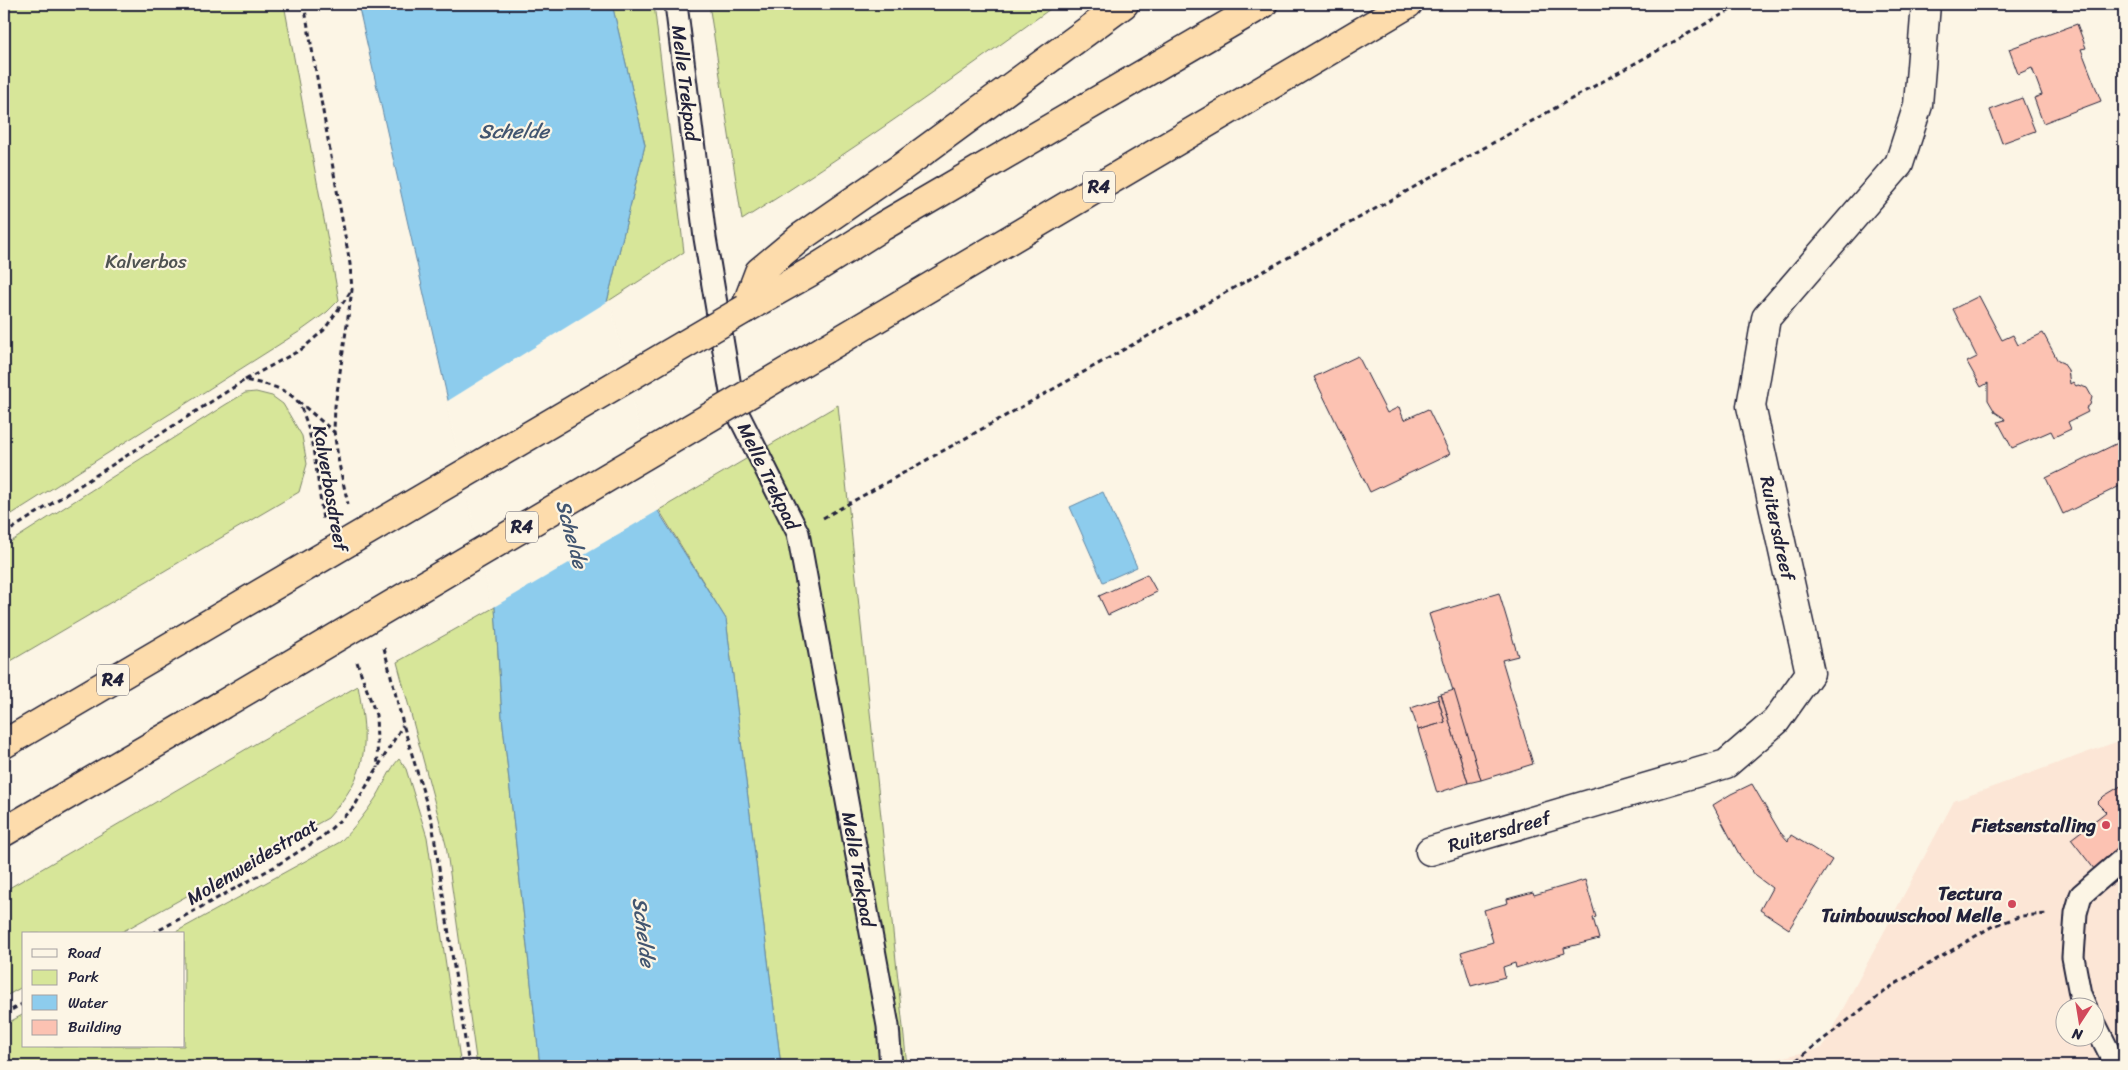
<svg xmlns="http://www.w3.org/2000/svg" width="2128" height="1070" font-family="Sriracha,sans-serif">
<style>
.built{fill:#fce6d6;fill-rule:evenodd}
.green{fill:#d7e699;stroke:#7c846a}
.water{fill:#8dcced;stroke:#6288a6}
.pier{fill:#fcf5e5}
.building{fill:#fcc2b2;stroke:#22223b}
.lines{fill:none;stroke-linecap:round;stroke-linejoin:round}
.lane-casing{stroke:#22223b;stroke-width:25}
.street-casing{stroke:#22223b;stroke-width:31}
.highway-casing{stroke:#22223b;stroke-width:31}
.path{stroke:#22223b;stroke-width:3;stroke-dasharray:5 4;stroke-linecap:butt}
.lane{stroke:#fcf5e5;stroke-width:21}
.street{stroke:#fcf5e5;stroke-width:28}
.highway{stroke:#fddcac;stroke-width:28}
.highway-bridge-casing{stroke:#22223b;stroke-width:31;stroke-linecap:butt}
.highway-bridge{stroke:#fddcac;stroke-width:28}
.poi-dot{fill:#d1495b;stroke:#fcf5e5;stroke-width:2}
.labels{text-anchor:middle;stroke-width:4.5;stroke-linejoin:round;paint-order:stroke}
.shield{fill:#fcf5e5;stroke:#63616e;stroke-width:1}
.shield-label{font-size:18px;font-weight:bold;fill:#22223b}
.street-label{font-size:19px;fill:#22223b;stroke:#fcf5e5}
.park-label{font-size:19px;fill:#4f5352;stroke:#fcf5e5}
.poi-label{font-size:19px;font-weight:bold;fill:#22223b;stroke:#fcf5e5;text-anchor:end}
.water-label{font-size:20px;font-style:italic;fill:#425570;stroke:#fcf5e5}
</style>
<rect width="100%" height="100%" fill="#fcf5e5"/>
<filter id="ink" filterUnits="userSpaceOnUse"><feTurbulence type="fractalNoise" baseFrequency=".02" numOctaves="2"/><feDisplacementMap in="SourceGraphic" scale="10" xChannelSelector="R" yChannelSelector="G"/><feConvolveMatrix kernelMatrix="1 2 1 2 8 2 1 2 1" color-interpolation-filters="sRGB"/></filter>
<g filter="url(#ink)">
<path class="built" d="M 2124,739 L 2124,1066 L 1745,1066 L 1822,1048 L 1954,801 ZM 2066,1008 L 2096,1008 L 2096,1038 L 2066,1038 Z"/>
<g class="green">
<path d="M 4,4 L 284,4 L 339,300 L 327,312 L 302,330 L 4,519 Z"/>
<path d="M 612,4 L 654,4 L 684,252 L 607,302 L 645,145 Z"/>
<path d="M 709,4 L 1057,4 C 954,78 850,153 742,220 Z"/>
<path d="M 256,392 L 272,396 L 283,404 L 302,436 L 307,464 L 299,492 L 4,665 L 4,546 L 225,405 L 245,393 Z"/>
<path d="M 838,405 L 907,1066 L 781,1066 L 726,619 L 659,510 Z"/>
<path d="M 495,607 L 502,716 L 540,1066 L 477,1066 L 446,845 L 397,662 Z"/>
<path d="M 358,686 C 369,745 369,773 328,818 L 118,934 L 24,934 L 24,986 L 4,997 L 4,891 L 260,741 Z"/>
<path d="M 399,759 L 406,769 L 427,837 L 461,1066 L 4,1066 L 4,1025 L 24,1014 L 24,1046 L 184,1046 L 184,934 L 172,934 L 340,842 C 354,828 366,813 377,796 C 385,783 389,770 399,759 Z"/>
</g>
<g class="water">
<path d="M 358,4 L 612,4 L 645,145 L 607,302 L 653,503 L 726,619 L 781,1066 L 540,1066 L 502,716 L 495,607 Z"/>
<path d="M 1103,492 L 1137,567 L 1103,582 L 1070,507 Z"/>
</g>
<path class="pier" d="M 610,300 L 656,502 L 661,509 L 492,608 L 446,402 Z"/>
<g class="building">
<path d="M 2077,24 L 2086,48 L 2081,49 L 2101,101 L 2043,123 L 2034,98 L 2042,95 L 2032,68 L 2018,74 L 2009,49 Z"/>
<path d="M 2022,98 L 2035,131 L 2002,143 L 1990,110 Z"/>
<path d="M 1979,296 L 2002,340 L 2013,335 L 2018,345 L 2043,333 L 2058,361 L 2063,363 L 2068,370 L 2070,384 L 2073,382 L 2076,386 L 2078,385 L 2087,388 L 2092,397 L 2090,405 L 2086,408 L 2088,412 L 2068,422 L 2071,429 L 2054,437 L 2051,431 L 2012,448 L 1998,422 L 2005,420 L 2004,418 L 1995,412 L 1988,400 L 1988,383 L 1981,387 L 1967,362 L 1977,357 L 1953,309 Z"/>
<path d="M 1358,356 L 1387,413 L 1399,407 L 1404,420 L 1428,409 L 1450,454 L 1370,492 L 1314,377 Z"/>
<path d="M 2124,440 L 2124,484 L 2063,514 L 2046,478 Z"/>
<path d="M 1147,574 L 1157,592 L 1108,615 L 1099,596 Z"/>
<path d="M 1499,593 L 1518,656 L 1502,660 L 1533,764 L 1481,780 L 1429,614 Z"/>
<path d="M 1454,690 L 1481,780 L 1468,783 L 1441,694 Z"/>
<path d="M 1441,694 L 1468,783 L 1437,793 L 1418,730 L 1445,722 L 1437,695 Z"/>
<path d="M 1438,699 L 1445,722 L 1418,730 L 1411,708 Z"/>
<path d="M 1752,784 L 1780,832 L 1788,841 L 1791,835 L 1832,860 L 1789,929 L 1760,910 L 1772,888 L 1756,876 L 1740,856 L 1713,805 L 1731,794 Z"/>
<path d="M 2124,784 L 2124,852 L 2098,874 L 2071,839 L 2106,812 L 2097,803 L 2104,796 Z"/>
<path d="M 1585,880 L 1596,917 L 1593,918 L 1599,939 L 1564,948 L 1565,953 L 1516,968 L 1515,963 L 1503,967 L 1505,977 L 1471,986 L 1461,952 L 1493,942 L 1484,910 L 1508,903 L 1507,899 L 1533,892 L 1534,895 Z"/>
</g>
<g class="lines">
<defs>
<g id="lane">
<path d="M 676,4 L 705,238 L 733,404 L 798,533 L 888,1026 L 891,1066"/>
<path d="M 2086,1008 L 2080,994 L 2073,957 L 2076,913 L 2081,895 L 2124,858"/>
<path d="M 2096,1026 L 2116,1066"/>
</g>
<path id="street" d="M 1430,851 L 1726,764 L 1776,721 L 1810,673 L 1751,406 L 1766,318 L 1899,164 L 1918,105 L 1926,4"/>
<g id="highway">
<path d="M 745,309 L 810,272 L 883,226 L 1263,4"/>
<path d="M 745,309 L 759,272 L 801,237 L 902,167 L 1124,4"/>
<path d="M 825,349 L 1408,4"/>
<path d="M 4,744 L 222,616"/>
<path d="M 4,832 L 220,706"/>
</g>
</defs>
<use href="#lane" class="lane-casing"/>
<use href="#street" class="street-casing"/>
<use href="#highway" class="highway-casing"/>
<g class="path">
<path d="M 304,4 L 350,264 L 352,290 L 335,406 L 334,431 L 339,464 L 348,504"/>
<path d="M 245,380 L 302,349 L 324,330 L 351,291"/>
<path d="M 298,401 L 334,432"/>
<path d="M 823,518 L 1741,4"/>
<path d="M 4,534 L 245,380 C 262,384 281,386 294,398 C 313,416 319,492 323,520"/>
<path d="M 384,648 L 403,724 L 432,822 L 469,1066"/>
<path d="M 357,662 L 376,715 L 378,768"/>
<path d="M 152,934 L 274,867 L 322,837 L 354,807 L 403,725"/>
<path d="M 4,1014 L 24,1003"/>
<path d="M 1789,1066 L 1892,986 L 1991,927 L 2021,916 L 2048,914"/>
</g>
<use href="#lane" class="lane"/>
<use href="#street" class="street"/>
<use href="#highway" class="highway"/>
<defs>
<g id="highway-bridge">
<path d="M 222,616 L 745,309"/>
<path d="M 220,706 L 825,349"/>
</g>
</defs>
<use href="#highway-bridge" class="highway-bridge-casing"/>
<use href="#highway-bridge" class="highway-bridge"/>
</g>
</g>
<g class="poi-dot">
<circle cx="2106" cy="825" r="5"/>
<circle cx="2012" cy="904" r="5"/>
</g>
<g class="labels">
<g class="shield">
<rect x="1083" y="171.5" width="32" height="31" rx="4"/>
<rect x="506" y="511.5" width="32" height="31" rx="4"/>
<rect x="97" y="664.5" width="32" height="31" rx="4"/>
</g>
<g class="shield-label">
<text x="1099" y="193">R4</text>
<text x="522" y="533">R4</text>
<text x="113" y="686">R4</text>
</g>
<g class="street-label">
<text transform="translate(686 83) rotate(83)" y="7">Melle Trekpad</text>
<text transform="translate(769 476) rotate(64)" y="7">Melle Trekpad</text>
<text transform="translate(331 488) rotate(80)" y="7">Kalverbosdreef</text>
<text transform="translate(1778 528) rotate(78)" y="7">Ruitersdreef</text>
<text transform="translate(1499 831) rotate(-16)" y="7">Ruitersdreef</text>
<text transform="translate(252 861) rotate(-31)" y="7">Molenweidestraat</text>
<text transform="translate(859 869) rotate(80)" y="7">Melle Trekpad</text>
</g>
<g class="park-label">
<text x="146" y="268">Kalverbos</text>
</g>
<g class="poi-label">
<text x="2096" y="832">Fietsenstalling</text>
<text x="2002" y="900">Tectura<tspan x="2002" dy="22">Tuinbouwschool Melle</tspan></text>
</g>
<g class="water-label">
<text x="514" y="138">Schelde</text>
<text transform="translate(572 534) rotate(75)" y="7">Schelde</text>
<text transform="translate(644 932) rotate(83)" y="7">Schelde</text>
</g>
</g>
<rect width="2128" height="1070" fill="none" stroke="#fcf5e5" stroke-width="20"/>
<rect x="10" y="10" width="2108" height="1050" fill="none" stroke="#22223b" stroke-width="2" filter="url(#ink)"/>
<rect x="22" y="932" width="162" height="115" fill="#fcf5e5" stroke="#a5a1a1"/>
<rect x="32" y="949" width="25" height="8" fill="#fcf5e5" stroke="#a5a1a1"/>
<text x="68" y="958" font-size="15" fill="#22223b">Road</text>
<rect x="32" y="970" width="25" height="15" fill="#d7e699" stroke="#a5a1a1"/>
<text x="68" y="982" font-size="15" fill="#22223b">Park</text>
<rect x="32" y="995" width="25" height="15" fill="#8dcced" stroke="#a5a1a1"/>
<text x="68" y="1008" font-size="15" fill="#22223b">Water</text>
<rect x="32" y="1020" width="25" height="15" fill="#fcc2b2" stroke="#a5a1a1"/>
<text x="68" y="1032" font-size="15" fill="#22223b">Building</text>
<g transform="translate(2080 1022) rotate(192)"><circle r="24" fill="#fcf5e5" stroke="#a5a1a1"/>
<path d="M0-4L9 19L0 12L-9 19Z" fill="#d1495b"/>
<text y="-8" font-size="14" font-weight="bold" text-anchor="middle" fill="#22223b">N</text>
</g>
</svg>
